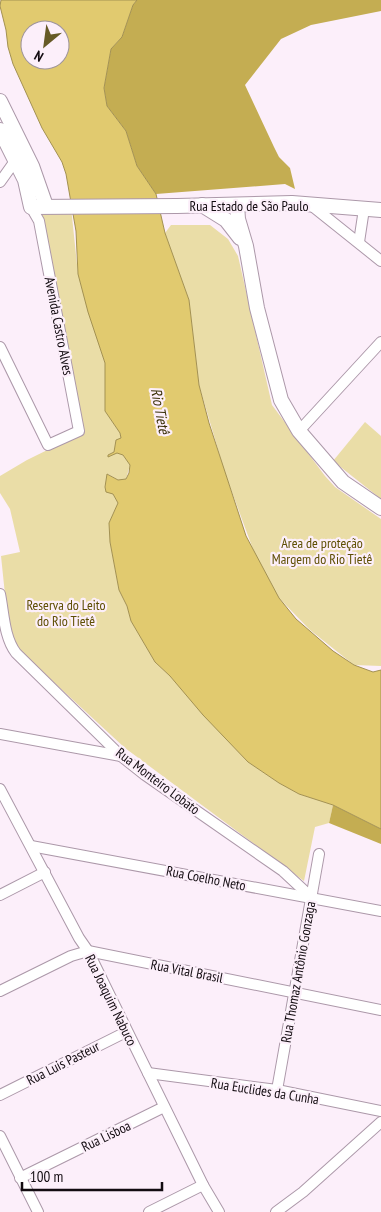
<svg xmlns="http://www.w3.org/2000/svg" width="381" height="1212" font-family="'PT Sans Narrow',sans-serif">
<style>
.green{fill:#eadda7}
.forest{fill:#c4ad52}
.water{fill:#e1ca6f;stroke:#a39152;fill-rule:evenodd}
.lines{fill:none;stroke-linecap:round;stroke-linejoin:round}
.street-casing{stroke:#ac98a9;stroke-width:12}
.secondary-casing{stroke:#ac98a9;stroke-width:16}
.street{stroke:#fff;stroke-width:10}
.secondary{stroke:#fff;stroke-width:14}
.labels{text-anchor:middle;stroke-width:4.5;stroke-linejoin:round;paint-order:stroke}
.street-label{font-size:14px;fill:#120b10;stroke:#fceffa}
.park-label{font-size:14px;fill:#5e4e03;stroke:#fceffa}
.water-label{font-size:15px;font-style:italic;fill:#372e05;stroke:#fceffa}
</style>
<rect width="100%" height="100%" fill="#fceffa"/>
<g class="green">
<path d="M 33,207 L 71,207 L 78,274 L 105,363 L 105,411 L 120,433 L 121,438 L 116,440 L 114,452 L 108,455 L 111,456 L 117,452 L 123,455 L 130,465 L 126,479 L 118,480 L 108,474 L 105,487 L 113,494 L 118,503 L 109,523 L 110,542 L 119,590 L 127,606 L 131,621 L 155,662 L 170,676 L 248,762 L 279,783 L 299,794 L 333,805 L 329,823 L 315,827 L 304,881 L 125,748 L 20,651 L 9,633 L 1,556 L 20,552 L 10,509 L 0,493 L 0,476 L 27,460 L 82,433 Z"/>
<path d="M 171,225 L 210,225 L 228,239 L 238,256 L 272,405 L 325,476 L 335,487 L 381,519 L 381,666 L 354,665 L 310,630 L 279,598 L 254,552 L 225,473 L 199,385 L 189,300 L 165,233 Z"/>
<path d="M 365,422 L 381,436 L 381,499 L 333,461 Z"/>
</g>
<g class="forest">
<path d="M 137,0 L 381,0 L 381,11 L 311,25 L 281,39 L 245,85 L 274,147 L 279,157 L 290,168 L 295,189 L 285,184 L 156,194 L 137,166 L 126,131 L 107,106 L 104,88 L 111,49 L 122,37 L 133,5 Z"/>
<path d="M 333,805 L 381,829 L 381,844 L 329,823 Z"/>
</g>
<path class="water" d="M 1,0 L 137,0 L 133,5 L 122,37 L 111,49 L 104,88 L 107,106 L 126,131 L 137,166 L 156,194 L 165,233 L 189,300 L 199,385 L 209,423 L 246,536 L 279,598 L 296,619 L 333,651 L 354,665 L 373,672 L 381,670 L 381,829 L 333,805 L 299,794 L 279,783 L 248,762 L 203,715 L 170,676 L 155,662 L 131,621 L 127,606 L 119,590 L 110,542 L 109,523 L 118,503 L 113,494 L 106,492 L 105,487 L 107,474 L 118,480 L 126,479 L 129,473 L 130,465 L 123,455 L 117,453 L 108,457 L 108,455 L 114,452 L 116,440 L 121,438 L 120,433 L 105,411 L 105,363 L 88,312 L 78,274 L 76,231 L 66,174 L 62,162 L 42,128 L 13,64 L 8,47 L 6,30 L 0,6 ZM 30,30 L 60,30 L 60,60 L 30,60 Z"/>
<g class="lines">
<defs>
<g id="street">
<path d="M 0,182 L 15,161"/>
<path d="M 311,205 L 381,261"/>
<path d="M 359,242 L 364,209"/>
<path d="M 0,347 L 48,445 L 79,431 L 39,221 L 31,207"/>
<path d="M 299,431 L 381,342"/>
<path d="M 0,594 C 4,614 4,637 16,653 L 121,756 L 145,775 L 283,871 L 312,898"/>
<path d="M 0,734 L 121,756"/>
<path d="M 0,789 L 79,938 L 88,951 L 203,1185 L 219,1212"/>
<path d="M 31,846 L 381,911"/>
<path d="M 0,895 L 45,872"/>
<path d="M 0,991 L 71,956 L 88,951 L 381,1010"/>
<path d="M 148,1073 L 277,1090 L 381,1111"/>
<path d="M 277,1090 L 319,854"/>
<path d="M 0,1095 L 126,1032"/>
<path d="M 0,1136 L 38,1212"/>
<path d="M 20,1178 L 164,1107"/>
<path d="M 149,1212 L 203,1185"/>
<path d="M 276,1212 L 303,1192 L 381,1122"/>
</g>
<g id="secondary">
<path d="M 0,101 L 32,166 L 46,206"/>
<path d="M 0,130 L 25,180 L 31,207 L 177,206 L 292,203 L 381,210"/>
<path d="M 202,205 L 226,220 L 240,238"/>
<path d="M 237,205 L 238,219 L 246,246 L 257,308 L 281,400 L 299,431 L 343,482 L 381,508"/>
</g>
</defs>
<use href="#street" class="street-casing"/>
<use href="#secondary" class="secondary-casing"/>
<use href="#street" class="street"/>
<use href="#secondary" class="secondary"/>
</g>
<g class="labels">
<g class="street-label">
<text x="249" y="211">Rua Estado de São Paulo</text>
<text transform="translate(59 326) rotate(79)" y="5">Avenida Castro Alves</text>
<text transform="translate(158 781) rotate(37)" y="5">Rua Monteiro Lobato</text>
<text transform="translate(206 878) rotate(11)" y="5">Rua Coelho Neto</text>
<text transform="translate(187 971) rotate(11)" y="5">Rua Vital Brasil</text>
<text transform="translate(298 972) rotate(-80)" y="5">Rua Thomaz Antônio Gonzaga</text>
<text transform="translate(111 1000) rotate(64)" y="5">Rua Joaquim Nabuco</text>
<text transform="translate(63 1063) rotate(-27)" y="5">Rua Luis Pasteur</text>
<text transform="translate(265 1091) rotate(9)" y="5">Rua Euclides da Cunha</text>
<text transform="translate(106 1136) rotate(-26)" y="5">Rua Lisboa</text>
</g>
<g class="park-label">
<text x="322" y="548">Area de proteção<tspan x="322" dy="16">Margem do Rio Tietê</tspan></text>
<text x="66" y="610">Reserva do Leito<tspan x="66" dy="16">do Rio Tietê</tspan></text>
</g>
<g class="water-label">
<text transform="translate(160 411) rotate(79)" y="5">Rio Tietê</text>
</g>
</g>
<g transform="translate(45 45) rotate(209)"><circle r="24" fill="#fceffa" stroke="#9e949c"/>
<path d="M0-4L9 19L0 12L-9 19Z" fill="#665926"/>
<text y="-8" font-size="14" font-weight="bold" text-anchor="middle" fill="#120b10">N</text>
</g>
<path d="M22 1182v8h140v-8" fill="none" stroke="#120b10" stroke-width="2.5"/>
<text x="30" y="1182" font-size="15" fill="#120b10" stroke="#fceffa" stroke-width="4" paint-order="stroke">100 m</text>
</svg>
